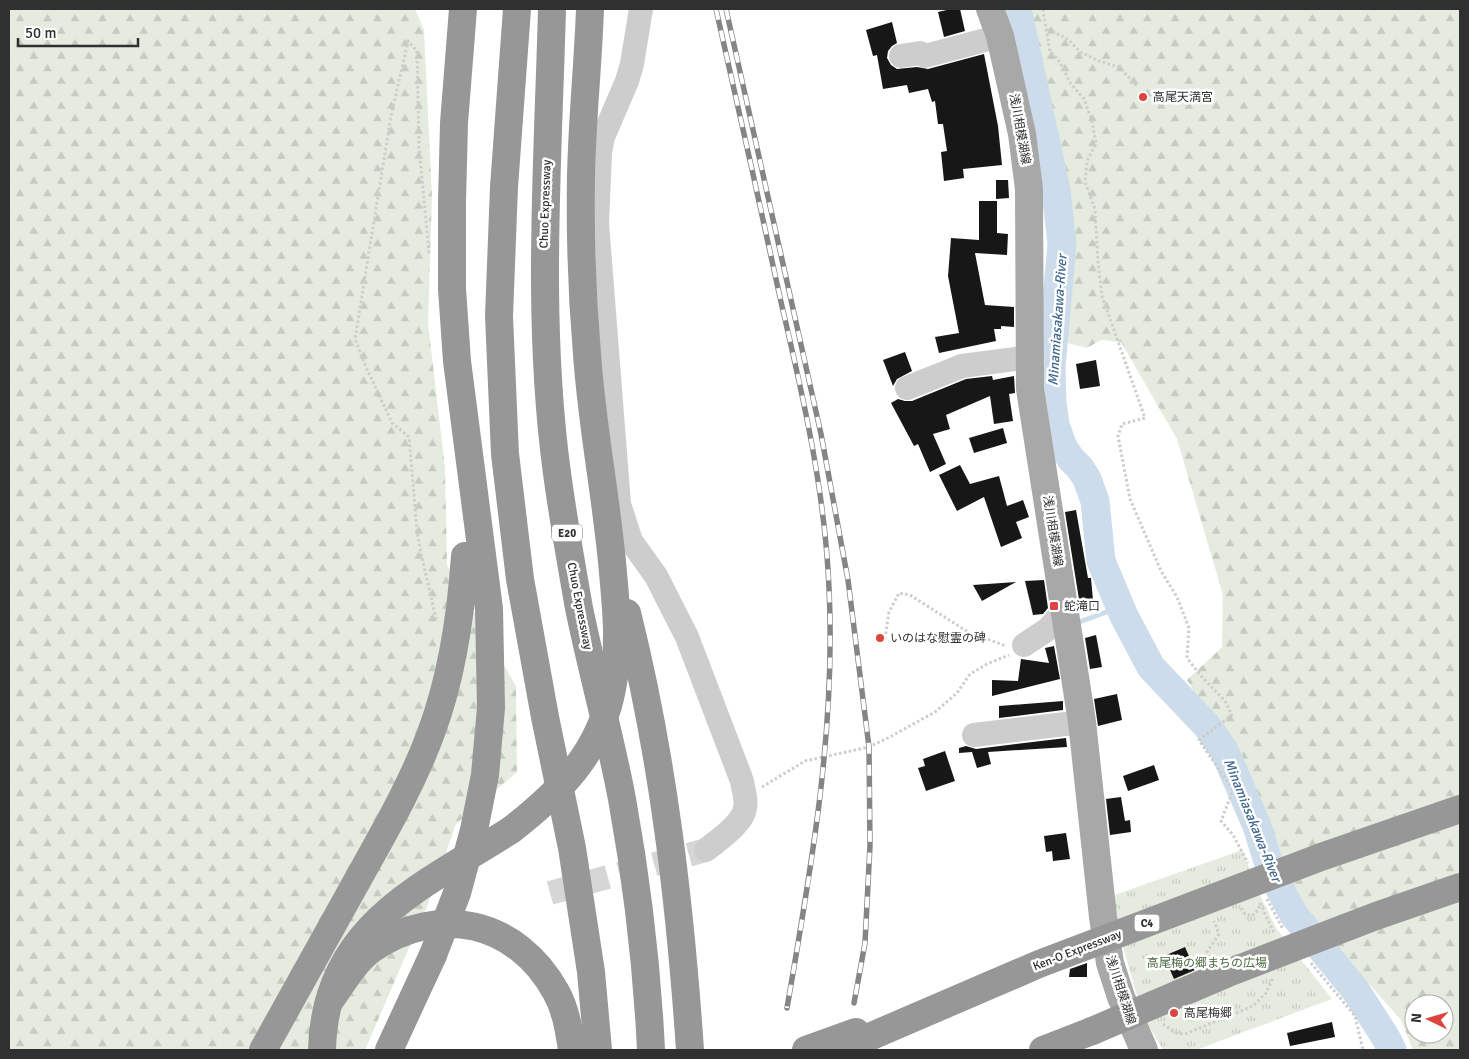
<svg xmlns="http://www.w3.org/2000/svg" width="1469" height="1059" font-family="Signika,'Noto Sans JP',sans-serif">
<style>
.grass{fill:url(#grass-tufts)}
.forest{fill:url(#forest-firs);fill-rule:evenodd}
.lines{fill:none;stroke-linecap:round;stroke-linejoin:round}
.stream{stroke:#cddceb;stroke-width:5}
.river{stroke:#cddceb;stroke-width:29}
.building{fill:#171717}
.minor-tunnel{stroke:#d6d6d6;stroke-width:24;stroke-dasharray:24 12;stroke-linecap:butt}
.path{stroke:#cdcdcd;stroke-width:3;stroke-dasharray:2.5 2.5;stroke-linecap:butt}
.minor{stroke:#cdcdcd;stroke-width:24}
.major{stroke:#a8a8a8;stroke-width:28}
.highway{stroke:#979797;stroke-width:28}
.rail-casing{stroke:#858585;stroke-width:5.5}
.rail{stroke:#fff;stroke-width:4;stroke-dasharray:11;stroke-linecap:butt}
.highway-bridge{stroke:#979797;stroke-width:28}
.poi-dot{fill:#dc443d;stroke:#fff;stroke-width:2}
.labels{text-anchor:middle;stroke-width:5;stroke-linejoin:round;paint-order:stroke}
.shield{fill:#fff;stroke:#6e6e6e;stroke-width:1}
.shield-label{font-size:11px;font-weight:bold;fill:#303030}
.poi-label{font-size:12px;fill:#303030;stroke:#fff;text-anchor:start}
.street-label{font-size:12px;fill:#303030;stroke:#fff}
.park-label{font-size:12px;fill:#4e6a40;stroke:#fff}
.water-label{font-size:14px;font-style:italic;fill:#42688f;stroke:#fff}
</style>
<defs>
<pattern id="grass-tufts" width="24" height="20" patternUnits="userSpaceOnUse" patternTransform="scale(1.25)"><rect width="24" height="20" fill="#e5ecdf"/><path d="M3 7l-1-3M5 7V3M7 7l1-3M15 17l-1-3M17 17v-4M19 17l1-3" fill="none" stroke="#c5cbc0"/></pattern>
<pattern id="forest-firs" width="22" height="20" patternUnits="userSpaceOnUse" patternTransform="scale(1.25)"><rect width="22" height="20" fill="#e5ecdf"/><path d="M5 1l3.5 6h-7zM16 11l3.5 6h-7z" fill="#c5cbc0"/></pattern>
</defs>
<rect width="100%" height="100%" fill="#fff"/>
<path class="grass" d="M 1242,850 L 1260,895 L 1276,928 L 1332,999 L 1196,1050 L 1163,1050 L 1143,1016 L 1124,951 L 1112,896 Z"/>
<g class="forest">
<path d="M 9,9 L 415,9 L 424,30 L 432,198 L 428,323 L 445,468 L 447,565 L 516,686 L 517,772 L 456,824 L 428,904 L 365,1050 L 9,1050 Z"/>
<path d="M 1011,9 L 1460,9 L 1460,1050 L 1413,1050 L 1401,1020 L 1349,961 L 1288,888 L 1258,793 L 1187,680 L 1222,647 L 1223,595 L 1177,439 L 1121,342 L 1101,340 L 1087,348 L 1064,342 L 1070,274 ZM 1414,1004 L 1444,1004 L 1444,1034 L 1414,1034 Z"/>
</g>
<g class="lines">
<path class="stream" d="M 1074,624 L 1120,607"/>
<path class="river" d="M 1017,9 L 1056,190 L 1062,244 L 1051,367 L 1052,403 L 1055,425 L 1063,447 L 1071,459 L 1080,468 L 1087,479 L 1095,501 L 1101,561 L 1124,616 L 1151,667 L 1207,726 L 1225,752 L 1257,826 L 1272,874 L 1294,915 L 1356,991 L 1386,1038 L 1392,1050"/>
</g>
<g class="building">
<path d="M 951,9 L 960,9 L 965,31 L 944,37 L 938,12 Z"/>
<path d="M 892,22 L 897,43 L 892,46 L 888,51 L 887,58 L 891,65 L 897,69 L 917,67 L 928,69 L 984,54 L 998,126 L 1002,165 L 963,169 L 964,178 L 944,181 L 941,152 L 947,151 L 943,124 L 938,124 L 935,101 L 932,102 L 928,89 L 909,93 L 907,85 L 883,89 L 877,55 L 873,56 L 866,30 Z"/>
<path d="M 996,180 L 1008,180 L 1009,198 L 996,199 Z"/>
<path d="M 979,201 L 997,201 L 997,233 L 1008,234 L 1007,255 L 975,253 L 985,305 L 1014,307 L 1014,327 L 1001,326 L 1001,329 L 994,329 L 996,341 L 939,353 L 935,337 L 959,333 L 948,276 L 951,238 L 979,240 Z"/>
<path d="M 905,352 L 912,371 L 897,379 L 893,386 L 883,360 Z"/>
<path d="M 1096,360 L 1100,386 L 1080,389 L 1076,364 Z"/>
<path d="M 992,376 L 993,380 L 1014,376 L 1015,393 L 1009,394 L 1013,421 L 994,424 L 990,396 L 946,415 L 950,429 L 933,434 L 946,464 L 930,472 L 918,444 L 914,446 L 891,403 L 898,399 L 905,401 L 912,401 L 966,379 Z"/>
<path d="M 1003,428 L 1007,443 L 974,453 L 969,438 Z"/>
<path d="M 960,465 L 970,484 L 999,476 L 1007,506 L 1023,500 L 1029,517 L 1016,522 L 1022,538 L 1001,547 L 984,497 L 957,511 L 939,475 Z"/>
<path d="M 1076,510 L 1088,578 L 1091,578 L 1094,611 L 1081,612 L 1065,512 Z"/>
<path d="M 1044,580 L 1048,608 L 1043,614 L 1033,615 L 1025,581 Z"/>
<path d="M 1016,582 L 982,601 L 973,585 Z"/>
<path d="M 1096,635 L 1102,667 L 1090,669 L 1085,638 Z"/>
<path d="M 1054,646 L 1060,679 L 992,696 L 992,680 L 1018,681 L 1021,659 L 1049,663 L 1045,648 Z"/>
<path d="M 1117,694 L 1122,720 L 1098,726 L 1094,699 Z"/>
<path d="M 1063,701 L 1063,710 L 999,718 L 999,706 Z"/>
<path d="M 1066,738 L 1067,747 L 988,752 L 991,764 L 977,768 L 972,752 L 959,753 L 959,748 L 966,746 L 976,749 Z"/>
<path d="M 945,751 L 955,781 L 926,791 L 918,768 L 925,766 L 923,759 Z"/>
<path d="M 1154,765 L 1159,780 L 1128,791 L 1123,776 Z"/>
<path d="M 1121,797 L 1125,821 L 1130,820 L 1131,832 L 1110,835 L 1106,799 Z"/>
<path d="M 1066,833 L 1070,859 L 1053,861 L 1052,851 L 1046,852 L 1044,836 Z"/>
<path d="M 1185,947 L 1195,970 L 1174,979 L 1164,956 Z"/>
<path d="M 1087,963 L 1087,977 L 1069,977 L 1070,969 Z"/>
<path d="M 1332,1022 L 1335,1037 L 1290,1046 L 1287,1033 Z"/>
</g>
<g class="lines">
<path class="minor-tunnel" d="M 550,893 L 706,850"/>
<g class="path">
<path d="M 1043,9 L 1050,52 L 1058,59 L 1071,84 L 1084,99 L 1092,121 L 1096,144 L 1087,161 L 1085,182 L 1095,209 L 1098,262 L 1102,296 L 1145,418 L 1122,424 L 1118,436 L 1130,499 L 1161,571 L 1177,597 L 1189,628 L 1187,658 L 1201,676 L 1225,701 L 1232,715 L 1199,740 L 1233,790 L 1221,821 L 1233,835 L 1248,863"/>
<path d="M 1048,29 L 1069,40 L 1080,52 L 1099,61 L 1119,67 L 1137,86"/>
<path d="M 429,253 L 419,147 L 417,51 L 408,41 L 391,116 L 355,339 L 366,367 L 392,423 L 409,437 L 417,531 L 421,553 L 436,619"/>
<path d="M 885,639 L 889,612 L 899,593 L 910,595 L 968,632 L 1006,646"/>
<path d="M 762,787 L 805,761 L 869,747 L 888,738 L 935,712 L 957,693 L 970,674 L 987,664 L 1009,655"/>
<path d="M 1267,899 L 1283,929"/>
<path d="M 1260,903 L 1274,933"/>
<path d="M 1241,908 L 1245,914 L 1252,916 L 1259,909 L 1259,903"/>
<path d="M 1201,961 L 1219,934 L 1214,921"/>
<path d="M 1311,963 L 1355,1016 L 1363,1050"/>
<path d="M 1163,1024 L 1176,1033 L 1185,1034 L 1253,1006 L 1266,993 L 1273,978"/>
</g>
<g class="minor">
<path d="M 641,9 L 632,64 L 627,81 L 603,137 L 600,153 L 597,223 L 619,504 L 631,541 L 656,576 L 687,637 L 742,781 C 743,789 747,799 745,808 C 743,824 717,841 706,850"/>
<path d="M 901,56 L 920,53 L 925,56 L 1000,36"/>
<path d="M 907,388 L 962,366 L 1030,357"/>
<path d="M 1024,645 L 1048,629 L 1065,610"/>
<path d="M 974,735 L 1082,722"/>
</g>
<path class="major" d="M 990,9 L 1000,36 L 1022,134 L 1029,189 L 1030,389 L 1082,722 L 1103,917 L 1110,963 L 1121,997 L 1144,1050"/>
<g class="highway">
<path d="M 517,9 L 504,187 L 499,316 L 505,454 L 520,579 L 545,717 L 572,848 L 591,972 L 598,1050"/>
<path d="M 552,9 C 548,163 536,319 557,473 C 563,518 571,563 579,608 C 592,672 610,735 622,799 C 637,882 647,966 651,1050"/>
<path d="M 452,202 L 454,123 L 463,9"/>
<path d="M 329,1002 C 342,984 354,962 372,949 C 439,903 517,921 556,992 C 566,1010 569,1030 572,1050"/>
<path d="M 263,1050 C 296,991 329,931 362,872 C 387,827 413,782 431,733 C 452,677 461,615 465,556"/>
<path d="M 322,1050 C 325,926 420,888 511,830"/>
<path d="M 389,1050 L 433,955"/>
<path d="M 1043,1050 L 1092,1031"/>
</g>
<defs>
<g id="rail">
<path d="M 716,9 C 738,107 760,204 781,302 C 803,396 825,491 829,588 C 836,730 811,869 787,1008"/>
<path d="M 726,9 L 821,434 L 848,580 L 869,747 L 870,845 L 865,943 L 854,1003"/>
</g>
</defs>
<use href="#rail" class="rail-casing"/>
<use href="#rail" class="rail"/>
<g class="highway-bridge">
<path d="M 627,613 C 663,757 680,903 690,1050"/>
<path d="M 511,830 C 560,792 600,752 612,689 C 620,648 617,615 613,573 C 607,500 592,428 587,354 C 582,296 580,236 581,177 C 582,121 588,65 590,9"/>
<path d="M 433,955 L 457,893 L 474,830 L 485,775 L 491,708 L 489,609 L 457,361 L 452,289 L 452,202"/>
<path d="M 1092,1031 L 1228,973 L 1376,916 L 1460,887"/>
<path d="M 806,1050 L 856,1032"/>
<path d="M 839,1050 L 1039,964 L 1321,857 L 1460,809"/>
</g>
</g>
<g class="poi-dot">
<circle cx="1143" cy="97" r="5"/>
<rect x="1049" y="601" width="10" height="10" rx="2.5"/>
<circle cx="880" cy="638" r="5"/>
<circle cx="1174" cy="1013" r="5"/>
</g>
<g class="labels">
<g class="shield">
<rect x="552" y="524.5" width="30" height="17" rx="4"/>
<rect x="1134.5" y="914.5" width="25" height="17" rx="4"/>
</g>
<g class="shield-label">
<text x="567" y="537">E20</text>
<text x="1147" y="927">C4</text>
</g>
<g class="poi-label">
<text x="1153" y="101">高尾天満宮</text>
<text x="1064" y="610">蛇滝口</text>
<text x="890" y="642">いのはな慰霊の碑</text>
<text x="1184" y="1017">高尾梅郷</text>
</g>
<g class="street-label">
<text transform="translate(1020 129) rotate(80)" y="4">浅川相模湖線</text>
<text transform="translate(545 204) rotate(-88)" y="4">Chuo Expressway</text>
<text transform="translate(1053 531) rotate(81)" y="4">浅川相模湖線</text>
<text transform="translate(580 606) rotate(79)" y="4">Chuo Expressway</text>
<text transform="translate(1077 950) rotate(-21)" y="4">Ken-O Expressway</text>
<text transform="translate(1121 990) rotate(72)" y="4">浅川相模湖線</text>
</g>
<g class="park-label">
<text x="1207" y="967">高尾梅の郷まちの広場</text>
</g>
<g class="water-label">
<text transform="translate(1057 320) rotate(-86)" y="5">Minamiasakawa-River</text>
<text transform="translate(1253 820) rotate(68)" y="5">Minamiasakawa-River</text>
</g>
</g>
<rect width="1469" height="1059" fill="none" stroke="#303030" stroke-width="20"/>
<g transform="translate(1429 1019) rotate(275)"><circle r="24" fill="#ffffff" stroke="#acacac"/>
<path d="M0-4L9 19L0 12L-9 19Z" fill="#dc443d"/>
<text y="-8" font-size="14" font-weight="bold" text-anchor="middle" fill="#303030">N</text>
</g>
<path d="M18 38v8h120v-8" fill="none" stroke="#303030" stroke-width="2.5"/>
<text x="25" y="38" font-size="15" fill="#303030" stroke="#ffffff" stroke-width="4" paint-order="stroke">50 m</text>
</svg>
